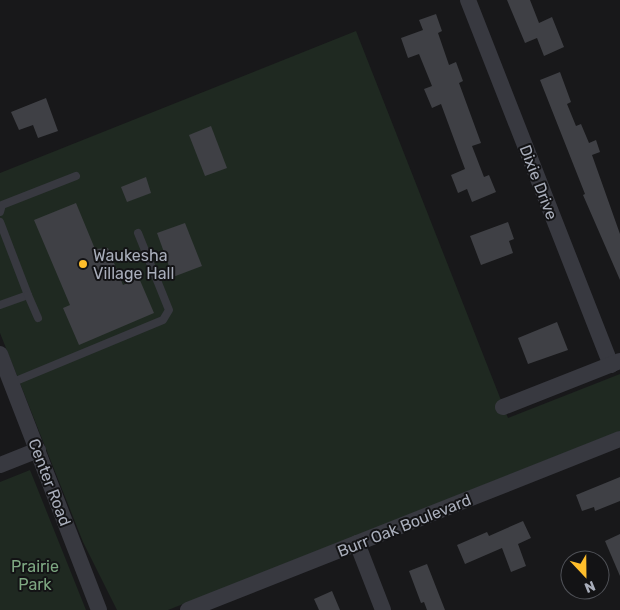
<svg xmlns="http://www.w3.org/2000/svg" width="620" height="610" font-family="Rubik,sans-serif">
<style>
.green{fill:#1f2921}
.building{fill:#3f4045}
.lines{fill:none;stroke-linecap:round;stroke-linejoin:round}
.lane{stroke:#383940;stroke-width:8}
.street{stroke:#383940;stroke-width:16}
.poi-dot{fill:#ffbe2b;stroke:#131315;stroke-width:2}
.labels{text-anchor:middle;stroke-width:4;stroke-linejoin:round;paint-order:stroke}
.street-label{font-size:16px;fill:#a9aebb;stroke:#131315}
.poi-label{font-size:16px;fill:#a9aebb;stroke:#131315;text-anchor:start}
.park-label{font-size:16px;fill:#7ea882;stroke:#131315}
</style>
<rect width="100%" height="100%" fill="#18181a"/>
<g class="green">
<path d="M 356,31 L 508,418 L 620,374 L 620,431 L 168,610 L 117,610 L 83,542 L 0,333 L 0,173 Z"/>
<path d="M 30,470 L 86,610 L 0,610 L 0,482 Z"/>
</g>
<g class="building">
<path d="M 507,0 L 530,0 L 539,23 L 552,17 L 564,47 L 544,56 L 537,38 L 525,43 Z"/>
<path d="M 436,14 L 442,31 L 438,33 L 449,65 L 456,62 L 463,81 L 459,83 L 481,143 L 472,146 L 484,177 L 489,175 L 496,192 L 472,202 L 467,189 L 458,193 L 451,175 L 465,169 L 441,104 L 432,108 L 424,89 L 432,86 L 419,54 L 408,58 L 401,38 L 423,30 L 419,20 Z"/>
<path d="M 560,72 L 571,102 L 567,104 L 576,126 L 581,124 L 589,143 L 596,140 L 600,152 L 592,155 L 620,234 L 620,280 L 583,195 L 585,194 L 540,80 Z"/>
<path d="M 46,98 L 58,131 L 38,138 L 33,125 L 19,130 L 11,112 Z"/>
<path d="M 211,126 L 227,168 L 205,176 L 189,135 Z"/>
<path d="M 146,177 L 151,193 L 127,202 L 121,187 Z"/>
<path d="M 76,203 L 95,249 L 108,248 L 123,285 L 139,278 L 154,313 L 79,345 L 63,308 L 70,305 L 34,220 Z"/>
<path d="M 508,222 L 514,239 L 509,241 L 513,253 L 481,265 L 470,236 Z"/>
<path d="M 185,223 L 202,266 L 173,277 L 157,233 Z"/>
<path d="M 557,322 L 568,350 L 528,364 L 518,338 Z"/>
<path d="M 620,477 L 620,501 L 595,511 L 594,507 L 582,511 L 576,495 Z"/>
<path d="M 523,521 L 531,538 L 518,544 L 526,566 L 511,572 L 502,548 L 465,564 L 457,545 L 487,532 L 489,536 Z"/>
<path d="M 620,534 L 620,576 L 605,541 Z"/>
<path d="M 427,564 L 445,610 L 427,610 L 424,602 L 421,603 L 409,571 Z"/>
<path d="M 332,591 L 340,610 L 319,610 L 314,599 Z"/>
</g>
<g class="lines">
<g class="lane">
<path d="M 0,212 L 2,205 L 76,176"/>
<path d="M 0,222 L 28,295 L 0,305"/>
<path d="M 28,295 L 38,318"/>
<path d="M 11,383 L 163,320 L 169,310 L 138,233"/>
</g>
<g class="street">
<path d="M 468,0 L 611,365"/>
<path d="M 0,354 L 99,610"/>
<path d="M 503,407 L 620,361"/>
<path d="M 0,465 L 38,450"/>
<path d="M 357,543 L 383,610"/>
<path d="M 188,610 L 620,439"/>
</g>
</g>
<circle class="poi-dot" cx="83" cy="264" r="5"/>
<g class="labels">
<g class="street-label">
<text transform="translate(539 182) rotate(69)" y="6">Dixie Drive</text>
<text transform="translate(50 482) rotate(69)" y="6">Center Road</text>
<text transform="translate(404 525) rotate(-22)" y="6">Burr Oak Boulevard</text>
</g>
<g class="poi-label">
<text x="93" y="261">Waukesha<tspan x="93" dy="18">Village Hall</tspan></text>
</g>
<g class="park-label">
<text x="35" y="572">Prairie<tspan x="35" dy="18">Park</tspan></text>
</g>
</g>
<g transform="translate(585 575) rotate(158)"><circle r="24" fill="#131315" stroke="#4f5157"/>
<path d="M0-4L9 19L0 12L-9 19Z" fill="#ffbe2b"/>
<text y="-8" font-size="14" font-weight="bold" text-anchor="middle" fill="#a9aebb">N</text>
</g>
</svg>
